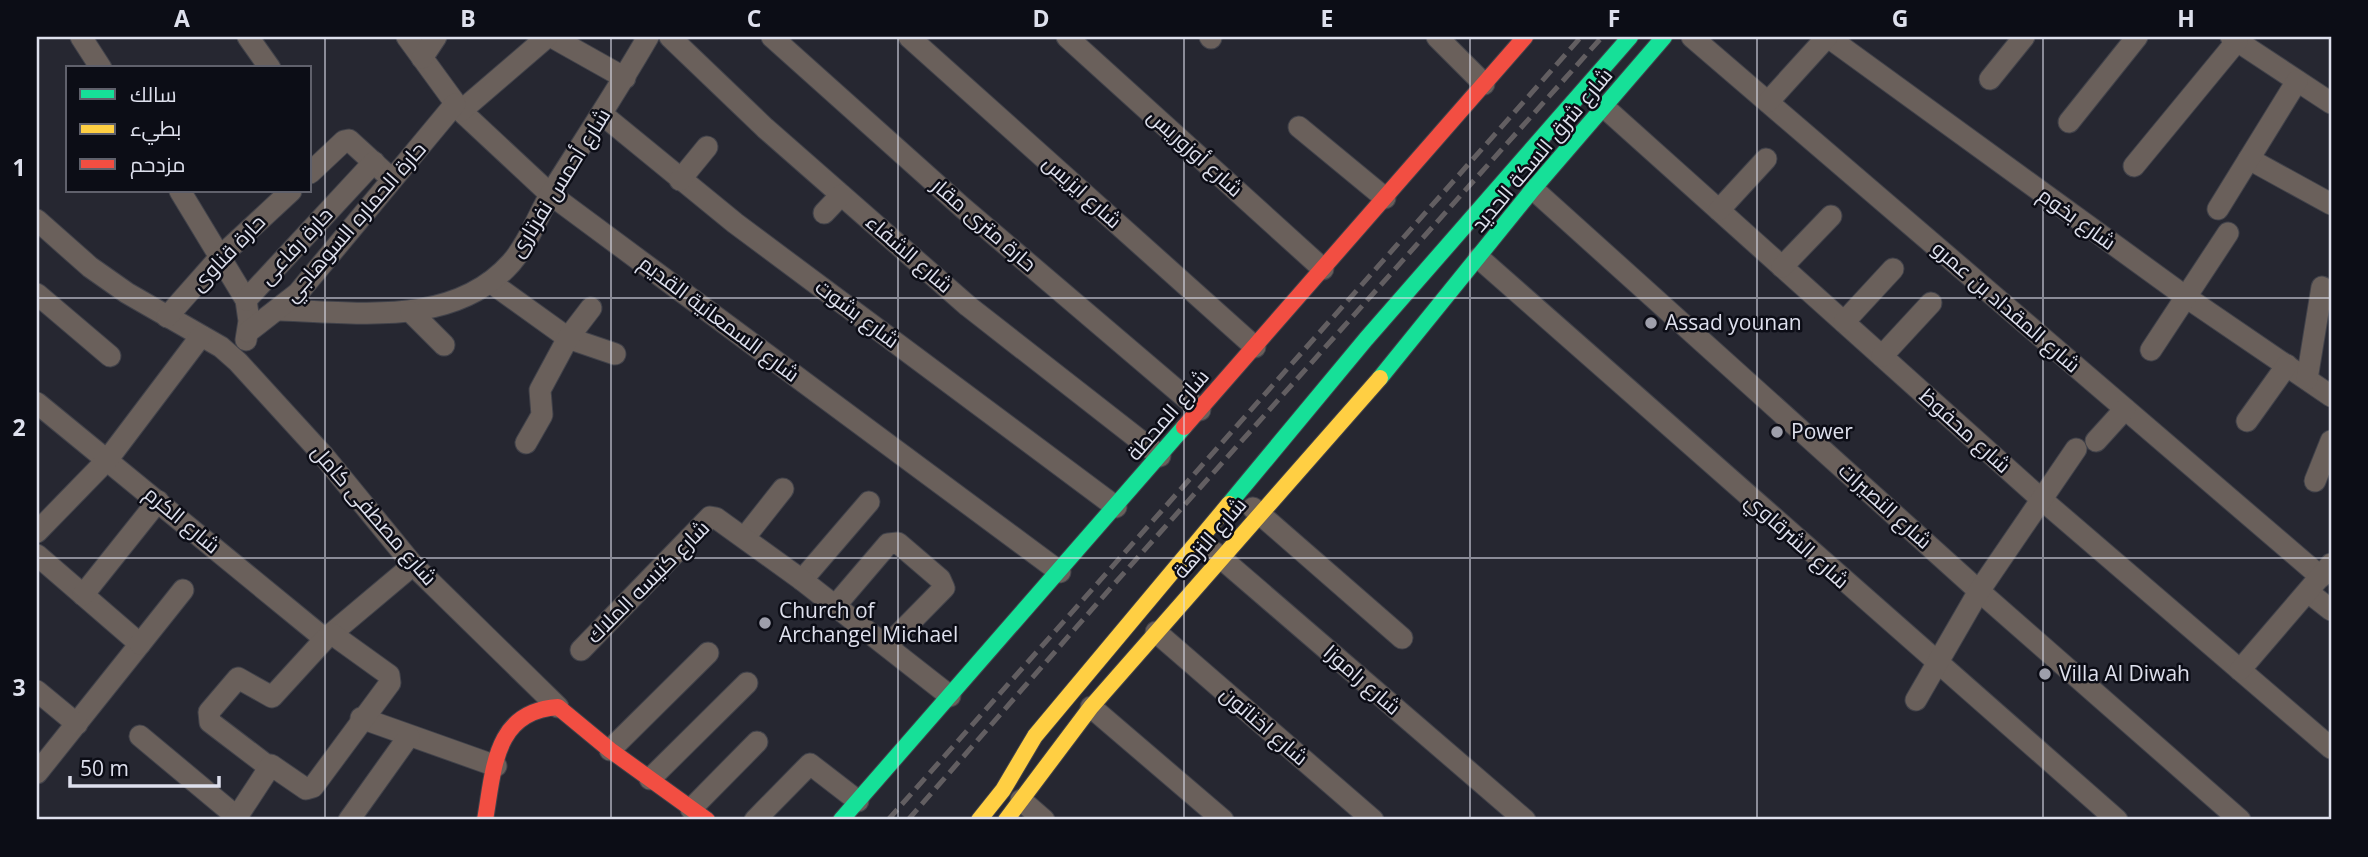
<svg xmlns="http://www.w3.org/2000/svg" width="2368" height="857" font-family="'Open Sans',Cairo,sans-serif">
<style>
.lines{fill:none;stroke-linecap:round;stroke-linejoin:round}
.street-casing{stroke:#41424a;stroke-width:23}
.fast-casing{stroke:#41424a;stroke-width:18}
.slow-casing{stroke:#41424a;stroke-width:18}
.jam-casing{stroke:#41424a;stroke-width:18}
.street{stroke:#6a605b;stroke-width:21}
.fast{stroke:#16e098;stroke-width:16}
.slow{stroke:#ffcf43;stroke-width:16}
.jam{stroke:#f24e42;stroke-width:16}
.rail{stroke:#625e61;stroke-width:5;stroke-dasharray:14 7;stroke-linecap:butt}
.grid{fill:none;stroke:#dee0ed;stroke-width:2;stroke-opacity:0.55}
.poi-dot{fill:#9e9fab;stroke:#0c0d16;stroke-width:2.5}
.labels{text-anchor:middle;stroke-width:5;stroke-linejoin:round;paint-order:stroke}
.street-label{font-size:21px;fill:#dee0ed;stroke:#0c0d16}
.poi-label{font-size:21px;fill:#dee0ed;stroke:#0c0d16;text-anchor:start}
.neatline{fill:none;stroke:#dee0ed;stroke-width:2.5}
.grid-label{font-size:23px;text-anchor:middle;font-weight:bold;fill:#dee0ed}
</style>
<rect width="100%" height="100%" fill="#262731"/>
<g class="lines">
<defs>
<g id="street">
<path d="M 81,37 L 101,68"/>
<path d="M 248,37 L 270,68"/>
<path d="M 407,37 L 461,111 L 550,194 L 1060,572"/>
<path d="M 552,37 L 625,78"/>
<path d="M 670,37 L 765,128 L 968,306 L 1160,456"/>
<path d="M 772,37 L 963,208 L 1200,410"/>
<path d="M 909,37 L 1255,347"/>
<path d="M 1067,37 L 1323,269"/>
<path d="M 1210,37 L 1211,38"/>
<path d="M 1437,37 L 1484,84"/>
<path d="M 1692,37 L 2321,577"/>
<path d="M 1828,37 L 2186,297 L 2331,396"/>
<path d="M 2231,37 L 2331,103"/>
<path d="M 422,58 L 436,37"/>
<path d="M 1990,79 L 2024,37"/>
<path d="M 1768,102 L 1827,37"/>
<path d="M 1604,107 L 2040,498 L 2331,748"/>
<path d="M 461,111 L 547,37"/>
<path d="M 603,115 L 735,223 L 1116,507"/>
<path d="M 2069,122 L 2137,37"/>
<path d="M 1299,127 L 1385,198"/>
<path d="M 2249,159 L 2331,204"/>
<path d="M 2134,166 L 2237,41"/>
<path d="M 310,173 L 344,141 L 349,140 L 384,172"/>
<path d="M 680,180 L 707,147"/>
<path d="M 1533,189 L 1979,591 L 2240,820"/>
<path d="M 180,191 L 246,300 L 249,321 L 246,340"/>
<path d="M 2218,209 L 2297,81"/>
<path d="M 1719,210 L 1766,159"/>
<path d="M 824,213 L 841,195"/>
<path d="M 37,220 L 90,267 L 127,293 L 221,347 L 238,362 L 323,455 L 413,565 L 558,707"/>
<path d="M 1479,258 L 2117,820"/>
<path d="M 1782,267 L 1831,216"/>
<path d="M 490,282 L 568,338 L 615,354"/>
<path d="M 37,294 L 110,356"/>
<path d="M 246,300 L 374,162"/>
<path d="M 280,310 C 357,312 453,328 511,263 C 530,241 538,214 553,190 C 585,139 618,89 648,37"/>
<path d="M 411,312 L 444,345"/>
<path d="M 167,317 L 221,256 L 291,191"/>
<path d="M 1844,322 L 1893,269"/>
<path d="M 248,332 L 298,293 L 455,104"/>
<path d="M 2151,350 L 2228,233"/>
<path d="M 1882,356 L 1931,303"/>
<path d="M 2307,379 L 2322,287"/>
<path d="M 37,403 L 325,639"/>
<path d="M 2247,421 L 2287,365"/>
<path d="M 2096,441 L 2125,409"/>
<path d="M 526,443 L 542,415 L 540,390 L 568,338 L 591,308"/>
<path d="M 2315,481 L 2331,441"/>
<path d="M 1253,508 L 1402,638"/>
<path d="M 37,532 L 108,459 L 201,336"/>
<path d="M 745,537 L 783,489"/>
<path d="M 1214,552 L 1525,820"/>
<path d="M 37,555 L 140,644 L 37,773"/>
<path d="M 802,580 L 869,502"/>
<path d="M 2308,592 L 2331,610"/>
<path d="M 83,595 L 158,501"/>
<path d="M 835,606 L 888,544 L 898,543 L 940,579 L 944,588 L 887,646"/>
<path d="M 1156,632 L 1373,820"/>
<path d="M 140,644 L 183,590"/>
<path d="M 581,650 L 710,517 L 716,518 L 802,580 L 950,696"/>
<path d="M 2240,670 L 2331,564"/>
<path d="M 37,691 L 77,724"/>
<path d="M 1916,700 L 1979,591 L 2076,449"/>
<path d="M 1091,707 L 1223,820"/>
<path d="M 361,718 L 496,766"/>
<path d="M 140,736 L 237,817"/>
<path d="M 610,750 L 708,653"/>
<path d="M 269,767 L 210,722 L 209,712 L 238,678 L 272,697 L 325,639 L 413,565"/>
<path d="M 650,779 L 747,683"/>
<path d="M 1021,800 L 1044,820"/>
<path d="M 691,809 L 757,742"/>
<path d="M 235,820 L 271,765 L 306,789 L 313,787 L 390,683 L 389,675 L 332,634"/>
<path d="M 349,820 L 409,736"/>
<path d="M 755,820 L 810,764 L 858,801"/>
</g>
<g id="fast">
<path d="M 1380,378 L 1533,189 L 1664,37"/>
<path d="M 1229,504 L 1366,339 L 1630,37"/>
<path d="M 841,820 L 1184,427"/>
</g>
<g id="slow">
<path d="M 979,820 L 1003,790 L 1035,736 L 1229,504"/>
<path d="M 1006,820 L 1091,707 L 1380,378"/>
</g>
<g id="jam">
<path d="M 1184,427 L 1525,37"/>
<path d="M 485,820 C 494,769 494,711 558,707 L 610,750 L 707,820"/>
</g>
</defs>
<use href="#street" class="street-casing"/>
<use href="#fast" class="fast-casing"/>
<use href="#slow" class="slow-casing"/>
<use href="#jam" class="jam-casing"/>
<use href="#street" class="street"/>
<use href="#fast" class="fast"/>
<use href="#slow" class="slow"/>
<use href="#jam" class="jam"/>
<g class="rail">
<path d="M 888,820 L 1581,37"/>
<path d="M 908,820 L 1115,583 L 1602,37"/>
</g>
</g>
<path class="grid" d="M 325,37 L 325,820M 611,37 L 611,820M 898,37 L 898,820M 1184,37 L 1184,820M 1470,37 L 1470,820M 1757,37 L 1757,820M 2043,37 L 2043,820M 37,298 L 2331,298M 37,558 L 2331,558"/>
<g class="poi-dot">
<circle cx="1651" cy="323" r="7"/>
<circle cx="1777" cy="432" r="7"/>
<circle cx="765" cy="623" r="7"/>
<circle cx="2045" cy="674" r="7"/>
</g>
<g class="labels">
<g class="street-label">
<text transform="translate(1542 150) rotate(-50)" y="7">شارع شرق السكة الحديد</text>
<text transform="translate(1195 153) rotate(42)" y="7">شارع أوزوريس</text>
<text transform="translate(560 183) rotate(-58)" y="7">شارع أحمس نفرتارى</text>
<text transform="translate(1082 192) rotate(42)" y="7">شارع ايزيس</text>
<text transform="translate(2077 219) rotate(36)" y="7">شارع بخوم</text>
<text transform="translate(355 222) rotate(-49)" y="7">حارة الحماره السوهاجي</text>
<text transform="translate(984 225) rotate(41)" y="7">حارة مترى مقار</text>
<text transform="translate(296 246) rotate(-47)" y="7">حارة رفاعى</text>
<text transform="translate(228 253) rotate(-46)" y="7">حارة قناوى</text>
<text transform="translate(909 254) rotate(41)" y="7">شارع الشفاء</text>
<text transform="translate(2006 307) rotate(41)" y="7">شارع المقداد بن عمرو</text>
<text transform="translate(857 314) rotate(37)" y="7">شارع بشوت</text>
<text transform="translate(719 319) rotate(37)" y="7">شارع السمعانية القديم</text>
<text transform="translate(1168 415) rotate(-49)" y="7">شارع المحطة</text>
<text transform="translate(1965 431) rotate(42)" y="7">شارع محفوظ</text>
<text transform="translate(1885 506) rotate(42)" y="7">شارع النصيرات</text>
<text transform="translate(374 515) rotate(49)" y="7">شارع مصطفى كامل</text>
<text transform="translate(182 520) rotate(40)" y="7">شارع الكرم</text>
<text transform="translate(1210 538) rotate(-49)" y="7">شارع النزهة</text>
<text transform="translate(1797 541) rotate(42)" y="7">شارع الشرقاوي</text>
<text transform="translate(648 582) rotate(-45)" y="7">شارع كنيسه الملاك</text>
<text transform="translate(1362 680) rotate(41)" y="7">شارع راموزا</text>
<text transform="translate(1264 726) rotate(41)" y="7">شارع اخناتون</text>
</g>
<g class="poi-label">
<text x="1665" y="330">Assad younan</text>
<text x="1791" y="439">Power</text>
<text x="779" y="618">Church of<tspan x="779" dy="24">Archangel Michael</tspan></text>
<text x="2059" y="681">Villa Al Diwah</text>
</g>
</g>
<rect width="2368" height="857" fill="none" stroke="#0c0d16" stroke-width="77"/>
<rect x="66" y="66" width="245" height="126" fill="#0c0d16" stroke="#60616c" stroke-width="2"/>
<rect x="80" y="89" width="35" height="10" fill="#16e098" stroke="#60616c" stroke-width="2"/>
<text x="130" y="102" font-size="21" fill="#dee0ed">سالك</text>
<rect x="80" y="124" width="35" height="10" fill="#ffcf43" stroke="#60616c" stroke-width="2"/>
<text x="130" y="136" font-size="21" fill="#dee0ed">بطيء</text>
<rect x="80" y="159" width="35" height="10" fill="#f24e42" stroke="#60616c" stroke-width="2"/>
<text x="130" y="172" font-size="21" fill="#dee0ed">مزدحم</text>
<path d="M70 776v10h149v-10" fill="none" stroke="#dee0ed" stroke-width="3.5"/>
<text x="80" y="776" font-size="21" fill="#dee0ed" stroke="#0c0d16" stroke-width="5" paint-order="stroke">50 m</text>
<rect x="38" y="38" width="2292" height="780" class="neatline"/>
<g class="grid-label">
<text x="182" y="27">A</text>
<text x="468" y="27">B</text>
<text x="754" y="27">C</text>
<text x="1041" y="27">D</text>
<text x="1327" y="27">E</text>
<text x="1614" y="27">F</text>
<text x="1900" y="27">G</text>
<text x="2186" y="27">H</text>
<text x="19" y="176">1</text>
<text x="19" y="436">2</text>
<text x="19" y="696">3</text>
</g>
</svg>
